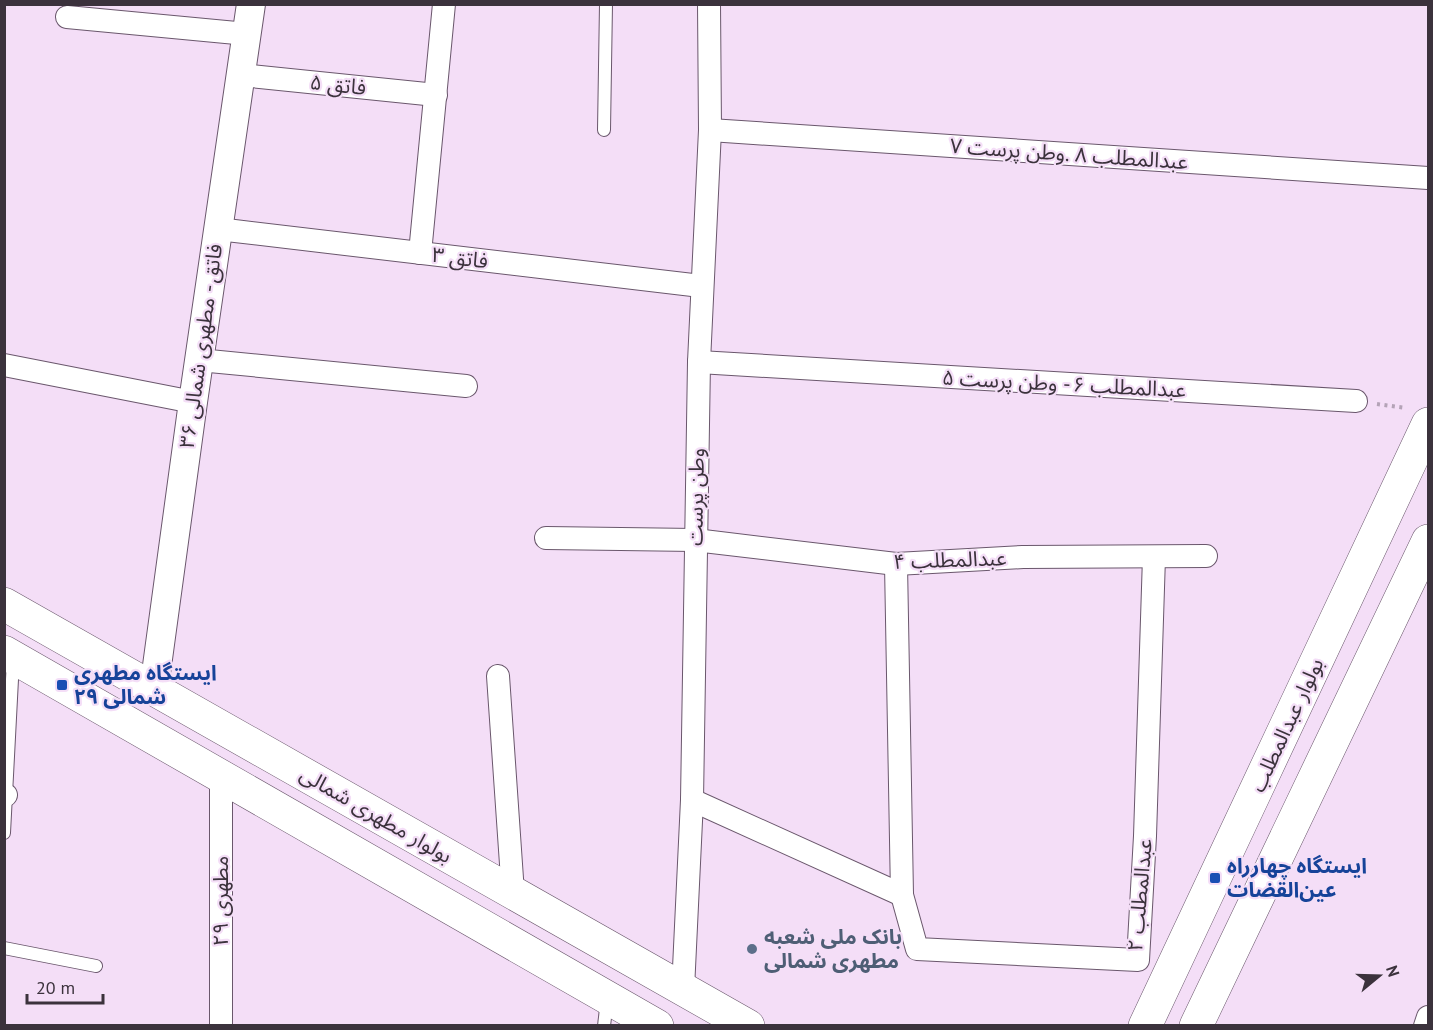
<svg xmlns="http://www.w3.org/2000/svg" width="1433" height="1030" font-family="'PT Sans','Noto Sans Arabic',sans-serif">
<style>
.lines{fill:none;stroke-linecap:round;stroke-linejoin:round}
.service-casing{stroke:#6a576c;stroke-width:14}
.minor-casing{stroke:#6a576c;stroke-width:24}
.tertiary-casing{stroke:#6a576c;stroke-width:30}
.secondary-casing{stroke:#6a576c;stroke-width:34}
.primary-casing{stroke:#6a576c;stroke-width:34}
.path{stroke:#b4a3b7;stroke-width:4;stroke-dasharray:3 4.5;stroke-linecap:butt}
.service{stroke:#fff;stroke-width:12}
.minor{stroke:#fff;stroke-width:22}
.tertiary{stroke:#fff;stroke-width:28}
.secondary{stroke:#fff;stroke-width:33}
.primary{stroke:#fff;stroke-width:33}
.transit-dot{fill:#1a4fb4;stroke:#f4def7;stroke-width:2}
.service-dot{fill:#5c6f8a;stroke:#f4def7;stroke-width:2}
.labels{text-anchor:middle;stroke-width:4.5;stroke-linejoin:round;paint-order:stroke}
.street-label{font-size:21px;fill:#3b323c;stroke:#f4def7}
.transit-label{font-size:21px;font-weight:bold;fill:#164399;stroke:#f4def7;text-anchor:start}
.service-label{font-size:21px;font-weight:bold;fill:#4e5e75;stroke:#f4def7;text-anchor:start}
</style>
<rect width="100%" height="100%" fill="#f4def7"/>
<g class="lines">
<defs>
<g id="service">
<path d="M 604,130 L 606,4"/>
<path d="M 4,833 L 13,660"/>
<path d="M 4,948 L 96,966"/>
<path d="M 604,1026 L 607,1000"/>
</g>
<g id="minor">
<path d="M 67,17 L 247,34"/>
<path d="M 241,75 L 436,95"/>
<path d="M 710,130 L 1428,178"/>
<path d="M 218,229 L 701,286"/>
<path d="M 420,253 L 444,4"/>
<path d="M 199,360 L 466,386"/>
<path d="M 699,362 L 1356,401"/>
<path d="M 4,365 L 193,402"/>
<path d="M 546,538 L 695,540 L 896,564 L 1023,557 L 1206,556"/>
<path d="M 896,564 L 902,895 L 917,949 L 1138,960 L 1145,836 L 1154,557"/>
<path d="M 498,676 L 513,893"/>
<path d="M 221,776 L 221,1026"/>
<path d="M 4,794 L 6,795"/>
<path d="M 692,800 L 902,895"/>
<path d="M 683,989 L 692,800 L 699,362 L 710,130 L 709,4"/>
<path d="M 1425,1026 L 1428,1017"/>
</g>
<path id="tertiary" d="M 154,688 L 193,402 L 251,4"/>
<g id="secondary">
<path d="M 4,604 L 748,1026"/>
<path d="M 4,652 L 657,1026"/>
</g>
<g id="primary">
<path d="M 1145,1026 L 1428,424"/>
<path d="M 1196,1026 L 1428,541"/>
</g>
</defs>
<use href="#service" class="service-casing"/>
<use href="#minor" class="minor-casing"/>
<use href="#tertiary" class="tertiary-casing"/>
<use href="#secondary" class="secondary-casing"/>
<use href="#primary" class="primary-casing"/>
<path class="path" d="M 1377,404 L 1406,408"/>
<use href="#service" class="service"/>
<use href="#minor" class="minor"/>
<use href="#tertiary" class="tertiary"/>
<use href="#secondary" class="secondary"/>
<use href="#primary" class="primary"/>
</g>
<g class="transit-dot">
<rect x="56" y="679" width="12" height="12" rx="3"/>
<rect x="1209" y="872" width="12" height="12" rx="3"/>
</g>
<circle class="service-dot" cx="752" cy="949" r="6"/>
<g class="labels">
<g class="street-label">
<text transform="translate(338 85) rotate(6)" y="7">فاتق ۵</text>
<text transform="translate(1069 154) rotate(4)" y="7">عبدالمطلب ۸ .وطن پرست ۷</text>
<text transform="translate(460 258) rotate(7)" y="7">فاتق ۳</text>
<text transform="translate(201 346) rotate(-82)" y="7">فاتق - مطهری شمالی ۳۶</text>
<text transform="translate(1064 384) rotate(3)" y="7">عبدالمطلب ۶ - وطن پرست ۵</text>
<text transform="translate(696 497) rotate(-89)" y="7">وطن پرست</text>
<text transform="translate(950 560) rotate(-2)" y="7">عبدالمطلب ۴</text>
<text transform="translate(1287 725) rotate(-65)" y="7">بولوار عبدالمطلب</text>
<text transform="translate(376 815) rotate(30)" y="7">بولوار مطهری شمالی</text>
<text transform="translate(1140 895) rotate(-85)" y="7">عبدالمطلب ۲</text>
<text transform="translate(221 901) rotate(-90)" y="7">مطهری ۲۹</text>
</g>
<g class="transit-label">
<text x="74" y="680">ایستگاه مطهری<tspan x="74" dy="24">شمالی ۲۹</tspan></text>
<text x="1227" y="873">ایستگاه چهارراه<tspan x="1227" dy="24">عین‌القضات</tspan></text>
</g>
<g class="service-label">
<text x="764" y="944">بانک ملی شعبه<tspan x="764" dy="24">مطهری شمالی</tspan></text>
</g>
</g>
<rect width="1433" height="1030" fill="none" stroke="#3b323c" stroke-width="12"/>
<g transform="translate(1379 976) rotate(71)" stroke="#f4def7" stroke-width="4.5" paint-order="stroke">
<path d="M0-4.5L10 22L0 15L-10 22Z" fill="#3b323c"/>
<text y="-9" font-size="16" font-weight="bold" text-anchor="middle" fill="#3b323c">N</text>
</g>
<path d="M27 994v9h76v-9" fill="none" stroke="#3b323c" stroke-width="3"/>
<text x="36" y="994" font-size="18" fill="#3b323c" stroke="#f4def7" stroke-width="4.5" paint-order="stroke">20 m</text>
</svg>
